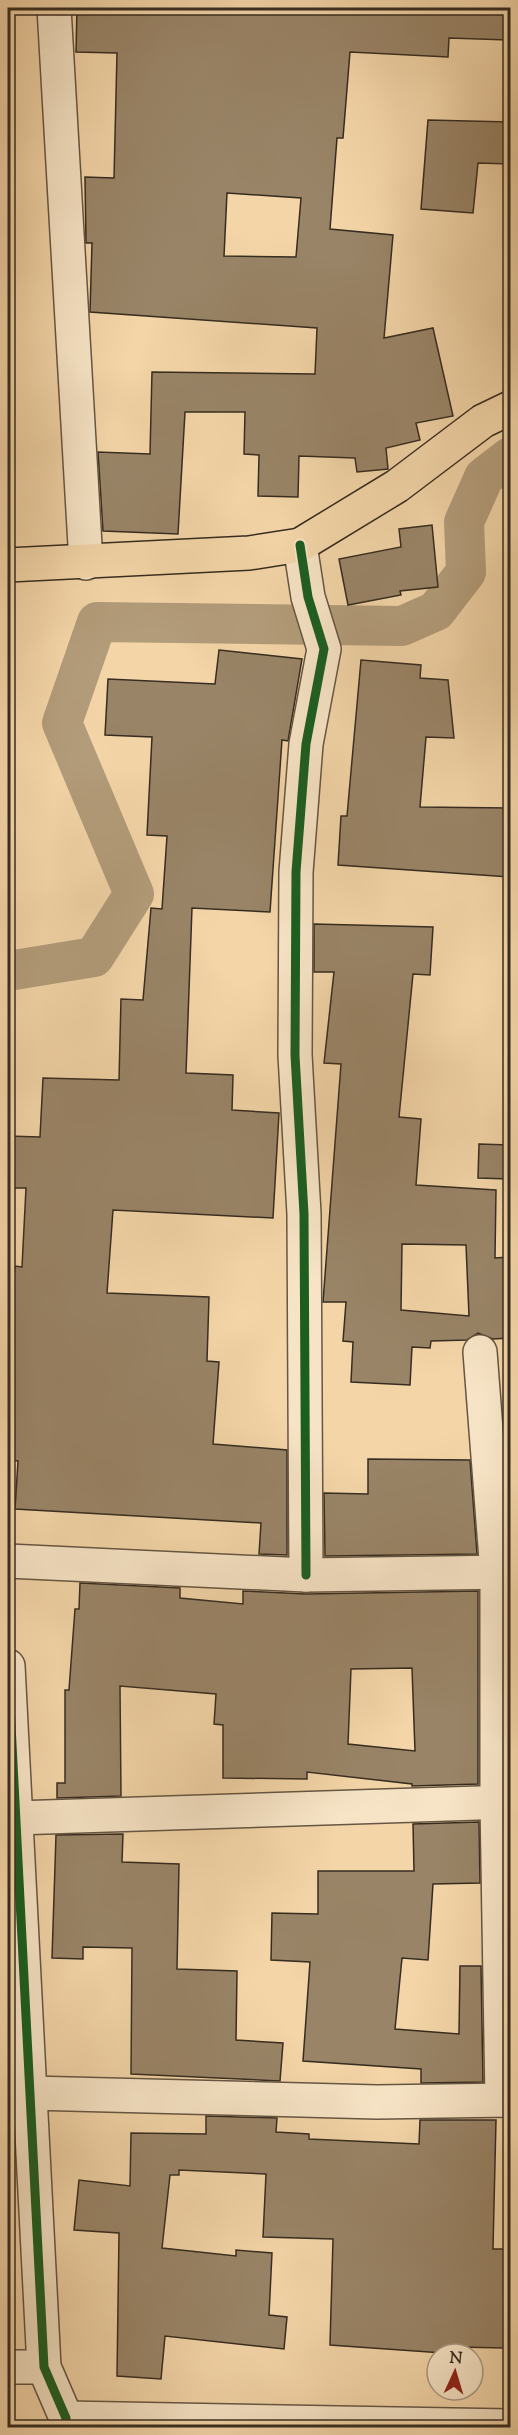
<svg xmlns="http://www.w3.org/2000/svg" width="518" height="2435" font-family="'Sorts Mill Goudy',serif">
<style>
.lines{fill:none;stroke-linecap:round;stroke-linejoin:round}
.canal{stroke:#b39c7a;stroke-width:40}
.building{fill:#998467;stroke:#372c20;stroke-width:1.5;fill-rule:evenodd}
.minor-casing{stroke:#665642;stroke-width:36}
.major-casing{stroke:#372c20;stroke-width:36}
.minor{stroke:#f7e4c6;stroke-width:33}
.major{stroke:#f3d5a8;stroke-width:33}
.cycleway-casing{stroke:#f7e4c6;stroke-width:13}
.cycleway{stroke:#1b5e20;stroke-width:9}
</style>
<rect width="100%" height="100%" fill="#f3d5a8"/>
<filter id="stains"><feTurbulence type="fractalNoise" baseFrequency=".00333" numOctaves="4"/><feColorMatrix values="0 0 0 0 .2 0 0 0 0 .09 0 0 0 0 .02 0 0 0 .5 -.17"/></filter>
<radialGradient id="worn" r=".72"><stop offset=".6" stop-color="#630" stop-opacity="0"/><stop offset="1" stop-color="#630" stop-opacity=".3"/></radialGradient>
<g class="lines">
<path class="canal" d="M 8,971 L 94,957 L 134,894 L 62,723 L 97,622 L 402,626 L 436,611 L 466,572 L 464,522 L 484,477 L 510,457"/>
</g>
<g class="building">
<path d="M 77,8 L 509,8 L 508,40 L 449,38 L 448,57 L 350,52 L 343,138 L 337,138 L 330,229 L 393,235 L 384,338 L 433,328 L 453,416 L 416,423 L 420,440 L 386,448 L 388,469 L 357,472 L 355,458 L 299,456 L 298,497 L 258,496 L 259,455 L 244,454 L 245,412 L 185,412 L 178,534 L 103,531 L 98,452 L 150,454 L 152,372 L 315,374 L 317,328 L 90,312 L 92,243 L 86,243 L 85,177 L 114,178 L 117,53 L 76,52 ZM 227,193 L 301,198 L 296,257 L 224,256 Z"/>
<path d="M 428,120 L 510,122 L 510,164 L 478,163 L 473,213 L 421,209 Z"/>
<path d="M 432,525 L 438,587 L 400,591 L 401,595 L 348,605 L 339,559 L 401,547 L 399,529 Z"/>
<path d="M 219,650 L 302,659 L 288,741 L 282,740 L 270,912 L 192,908 L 186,1073 L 233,1075 L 232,1110 L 279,1113 L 273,1218 L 113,1210 L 107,1293 L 209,1297 L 207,1361 L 219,1362 L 213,1444 L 287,1450 L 287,1555 L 259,1554 L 261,1523 L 15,1509 L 18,1461 L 9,1460 L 12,1302 L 15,1266 L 22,1267 L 26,1188 L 8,1188 L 8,1136 L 40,1137 L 43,1078 L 119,1080 L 121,999 L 143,1000 L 151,908 L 162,909 L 167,836 L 147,835 L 152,737 L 105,735 L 108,679 L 215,684 Z"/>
<path d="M 361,660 L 421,665 L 420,678 L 448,680 L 454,738 L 426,737 L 420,807 L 510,808 L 510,877 L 338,865 L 341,816 L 347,816 Z"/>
<path d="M 314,924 L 433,927 L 430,975 L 413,974 L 399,1117 L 421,1119 L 416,1185 L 496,1190 L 495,1258 L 510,1257 L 510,1338 L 493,1339 L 478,1333 L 467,1340 L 431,1341 L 430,1348 L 412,1347 L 410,1385 L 351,1382 L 353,1342 L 343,1341 L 346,1302 L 323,1302 L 341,1064 L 324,1063 L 334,972 L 314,972 ZM 402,1244 L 466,1245 L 469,1316 L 401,1310 Z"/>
<path d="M 479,1144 L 510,1145 L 510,1179 L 478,1178 Z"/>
<path d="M 368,1459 L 470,1460 L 477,1554 L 325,1556 L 324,1493 L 368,1494 Z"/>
<path d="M 80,1583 L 180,1588 L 180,1598 L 243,1604 L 243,1591 L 306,1594 L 478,1591 L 478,1784 L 412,1786 L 412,1784 L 307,1772 L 307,1779 L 223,1778 L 223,1725 L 214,1724 L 216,1694 L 120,1686 L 121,1796 L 57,1798 L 57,1783 L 65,1783 L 65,1690 L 69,1690 L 75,1609 L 79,1609 ZM 412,1668 L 415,1751 L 348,1744 L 351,1669 Z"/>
<path d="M 479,1822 L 480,1883 L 433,1884 L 428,1960 L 402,1958 L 395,2029 L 459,2034 L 460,1966 L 481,1966 L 483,2082 L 421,2083 L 421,2069 L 303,2061 L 310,1962 L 271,1960 L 272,1913 L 318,1914 L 318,1871 L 414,1871 L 413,1824 Z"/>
<path d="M 123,1834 L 122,1862 L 179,1864 L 177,1969 L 237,1971 L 236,2040 L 283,2043 L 280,2081 L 131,2074 L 132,1948 L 83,1947 L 83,1959 L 52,1958 L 56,1835 Z"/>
<path d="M 206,2116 L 277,2118 L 276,2132 L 309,2134 L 309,2139 L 419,2144 L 420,2120 L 496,2120 L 493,2249 L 510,2249 L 510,2322 L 504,2322 L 504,2348 L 458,2347 L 457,2354 L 330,2345 L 333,2239 L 263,2237 L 266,2174 L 179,2170 L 179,2175 L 170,2175 L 162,2248 L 236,2256 L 236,2250 L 272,2253 L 269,2315 L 287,2317 L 284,2349 L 165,2336 L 161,2379 L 117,2376 L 119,2233 L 74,2230 L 79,2180 L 130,2186 L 131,2133 L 206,2134 Z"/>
</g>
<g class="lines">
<defs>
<g id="minor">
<path d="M 54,8 L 86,563"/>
<path d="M 300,545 L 308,597 L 324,649 L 306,744 L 296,872 L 295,1055 L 304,1214 L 306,1575"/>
<path d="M 480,1352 L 497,1573 L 497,1803 L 502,2100"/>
<path d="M 8,1561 L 306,1575 L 510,1572"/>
<path d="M 8,1666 L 44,2367 L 66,2418 L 66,2428"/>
<path d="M 15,1818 L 510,1802"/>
<path d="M 30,2093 L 377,2102 L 510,2100"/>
<path d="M 8,2367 L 44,2367"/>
<path d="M 66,2418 L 510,2426"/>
</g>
<path id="major" d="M 8,565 L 249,553 L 300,545 L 397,486 L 483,421 L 510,408"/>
</defs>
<use href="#minor" class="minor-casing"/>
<use href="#major" class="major-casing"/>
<use href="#minor" class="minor"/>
<use href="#major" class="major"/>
<defs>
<g id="cycleway">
<path d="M 300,545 L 308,597 L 324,649 L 306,744 L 296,872 L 295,1055 L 304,1214 L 306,1575"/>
<path d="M 8,1666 L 44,2367 L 66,2418 L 66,2428"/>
</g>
</defs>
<use href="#cycleway" class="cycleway-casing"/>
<use href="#cycleway" class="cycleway"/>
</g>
<rect width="518" height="2435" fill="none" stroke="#f3d5a8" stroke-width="30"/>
<rect x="9" y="9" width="500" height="2417" fill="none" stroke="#372c20" stroke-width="3"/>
<rect x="15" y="15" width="488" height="2405" fill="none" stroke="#372c20" stroke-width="1.5"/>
<g transform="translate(455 2372) rotate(4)"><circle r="28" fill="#f7e4c6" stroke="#aa9a84" stroke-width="1.5"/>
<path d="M0-4.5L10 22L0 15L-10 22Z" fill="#8f2418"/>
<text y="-9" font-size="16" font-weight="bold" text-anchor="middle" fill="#372c20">N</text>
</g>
<rect width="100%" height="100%" filter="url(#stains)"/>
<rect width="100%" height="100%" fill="url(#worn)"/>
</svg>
